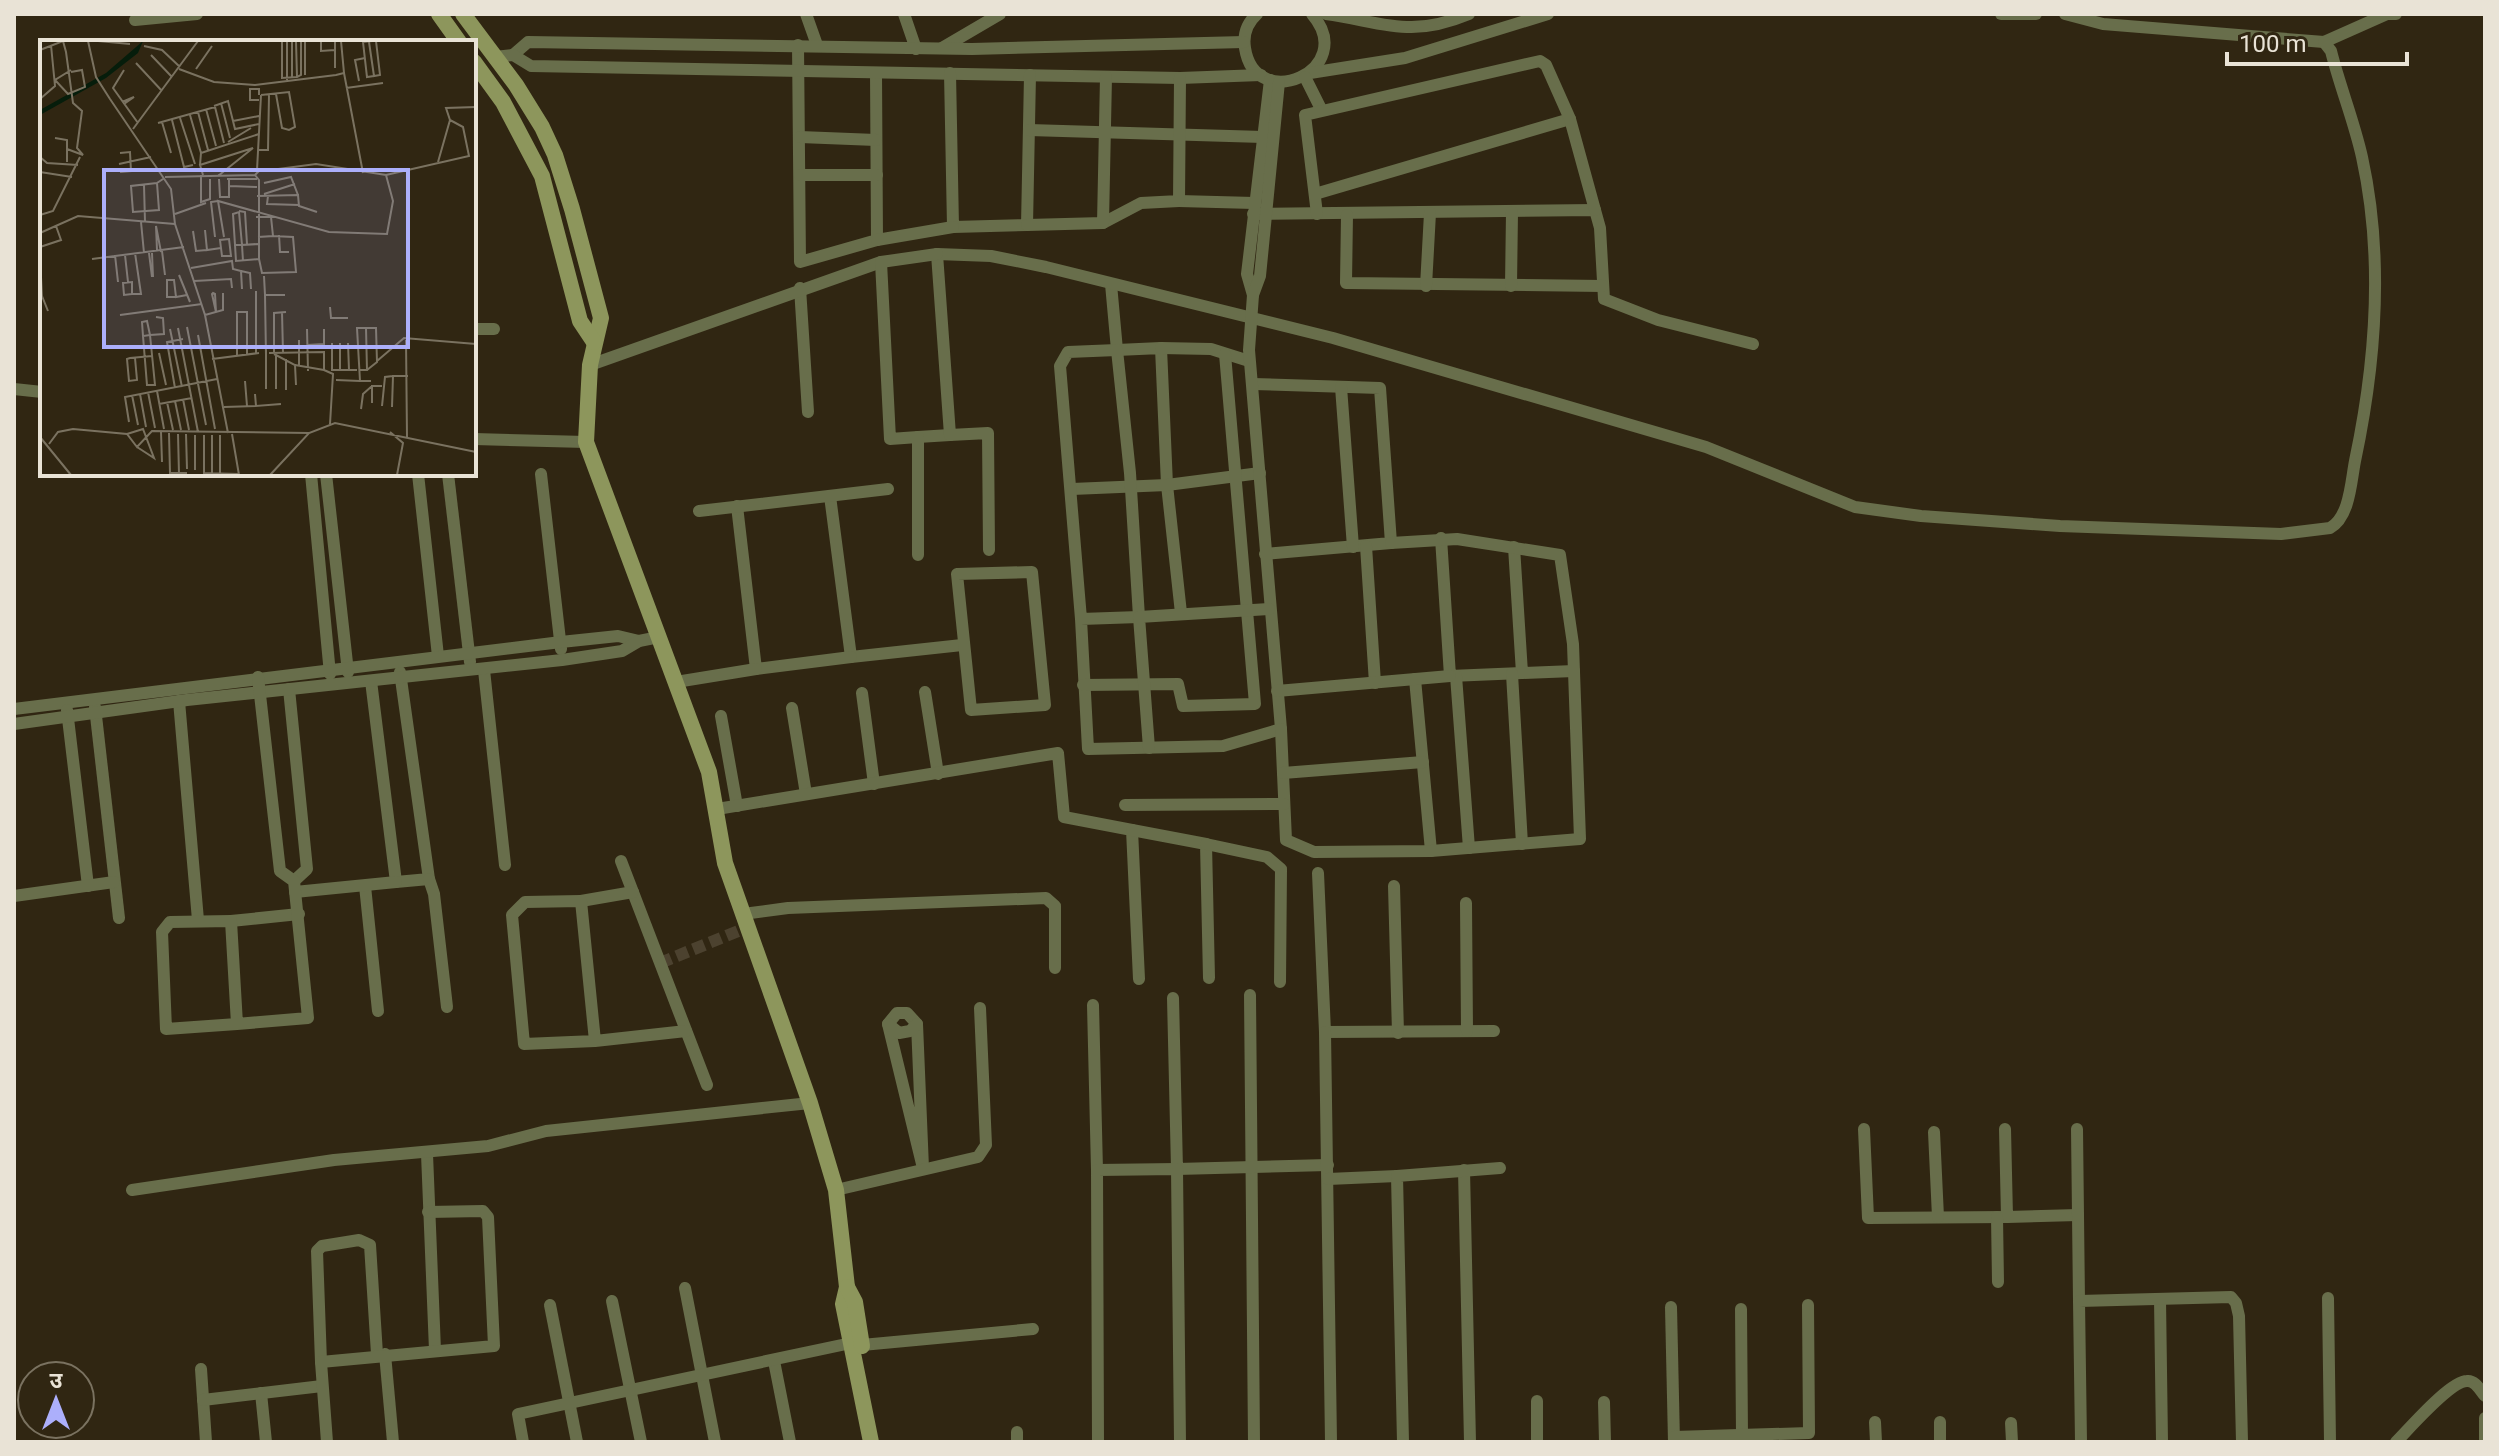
<svg xmlns="http://www.w3.org/2000/svg" width="2499" height="1456" font-family="Roboto,'Noto Sans Devanagari',sans-serif">
<style>
.lines{fill:none;stroke-linecap:round;stroke-linejoin:round}
.street-tunnel{stroke:#4c422f;stroke-width:12;stroke-dasharray:12 6;stroke-linecap:butt}
.street{stroke:#686e4b;stroke-width:12}
.secondary{stroke:#8d965c;stroke-width:16}
.inset-road{fill:none;stroke:#7a7260;stroke-width:2}
.view{fill:#acaffb;fill-opacity:0.15;stroke:#acaffb;stroke-width:4}
.inset-edge{fill:none;stroke:#e9e3d6;stroke-width:4}
</style>
<rect width="100%" height="100%" fill="#302612"/>
<g class="lines">
<path class="street-tunnel" d="M 660,963 L 748,927"/>
<g class="street">
<path d="M 806,14 L 817,45"/>
<path d="M 904,14 L 916,49"/>
<path d="M 1257,14 C 1247,23 1243,35 1245,48 C 1255,115 1360,70 1312,14"/>
<path d="M 1326,14 C 1383,22 1409,39 1469,14"/>
<path d="M 2001,14 L 2036,14"/>
<path d="M 2065,14 L 2103,24 L 2324,42 L 2387,14 L 2396,14"/>
<path d="M 135,20 L 197,14"/>
<path d="M 798,45 L 800,262 L 877,240 L 876,73"/>
<path d="M 942,48 L 1000,14"/>
<path d="M 513,55 L 528,42 L 972,49 L 1244,42"/>
<path d="M 495,57 L 513,55 L 531,66 L 1180,78 L 1261,75"/>
<path d="M 950,73 L 953,227 L 1027,225 L 1030,75"/>
<path d="M 1310,73 L 1405,58 L 1548,14"/>
<path d="M 1305,77 L 1321,109"/>
<path d="M 1029,130 L 1263,137"/>
<path d="M 800,137 L 876,140"/>
<path d="M 800,175 L 877,175"/>
<path d="M 1315,194 L 1570,119"/>
<path d="M 1179,201 L 1254,203"/>
<path d="M 1253,214 L 1595,210 L 1600,228 L 1604,299 L 1658,320 L 1753,344"/>
<path d="M 1317,214 L 1305,115 L 1540,61 L 1546,65 L 1570,119 L 1595,210"/>
<path d="M 1347,215 L 1346,283 L 1603,286"/>
<path d="M 1103,223 L 1141,203 L 1179,201 L 1180,78"/>
<path d="M 1027,225 L 1103,223 L 1106,77"/>
<path d="M 877,240 L 953,227"/>
<path d="M 1111,284 L 1117,350 L 1161,348 L 1167,485 L 1181,613"/>
<path d="M 1426,286 L 1430,213"/>
<path d="M 1511,286 L 1512,212"/>
<path d="M 800,288 L 808,412"/>
<path d="M 1253,295 L 1247,274 L 1270,80"/>
<path d="M 474,329 L 494,329"/>
<path d="M 1161,348 L 1211,349 L 1249,361"/>
<path d="M 590,365 L 881,262"/>
<path d="M 1253,384 L 1380,388 L 1391,543 L 1265,554"/>
<path d="M 1341,387 L 1353,547"/>
<path d="M 14,389 L 42,392"/>
<path d="M 918,437 L 950,435"/>
<path d="M 474,439 L 586,442"/>
<path d="M 311,474 L 330,674"/>
<path d="M 326,474 L 348,672"/>
<path d="M 418,474 L 438,656"/>
<path d="M 448,474 L 470,662"/>
<path d="M 541,474 L 561,649"/>
<path d="M 1072,489 L 1167,485 L 1260,473"/>
<path d="M 830,496 L 851,657 L 962,645"/>
<path d="M 737,506 L 756,669 L 851,657"/>
<path d="M 699,511 L 888,489"/>
<path d="M 1441,538 L 1450,676 L 1522,673"/>
<path d="M 1366,546 L 1375,683"/>
<path d="M 1514,547 L 1522,673 L 1574,671"/>
<path d="M 989,550 L 988,433 L 950,435 L 937,254 L 991,256 L 1046,267 L 1333,338 L 1706,447 L 1855,507 L 1921,516 L 2060,526 L 2281,534 L 2330,528 C 2350,517 2351,481 2355,461 C 2376,362 2384,257 2362,157 C 2354,121 2340,87 2331,51 L 2324,42"/>
<path d="M 918,555 L 918,437 L 890,439 L 881,262 L 937,254"/>
<path d="M 1032,572 L 1045,705 L 971,710 L 957,574 Z"/>
<path d="M 1081,619 L 1060,366 L 1068,352 L 1117,350 L 1130,473 L 1139,617 L 1081,619 L 1088,749 L 1223,746 L 1281,729 L 1249,350 L 1253,295 L 1260,276 L 1279,82"/>
<path d="M 484,670 L 505,865"/>
<path d="M 1512,674 L 1522,844"/>
<path d="M 1456,676 L 1469,848"/>
<path d="M 1415,679 L 1431,851"/>
<path d="M 371,681 L 396,882 L 429,879 L 400,672"/>
<path d="M 676,682 L 756,669"/>
<path d="M 1083,685 L 1178,684 L 1183,706 L 1255,704 L 1225,354"/>
<path d="M 289,689 L 307,869 L 294,881"/>
<path d="M 1277,691 L 1450,676"/>
<path d="M 925,692 L 938,774"/>
<path d="M 862,693 L 874,784"/>
<path d="M 179,701 L 198,920"/>
<path d="M 95,707 L 119,918"/>
<path d="M 792,708 L 806,794"/>
<path d="M 14,709 L 561,642 L 618,636 L 639,641"/>
<path d="M 67,710 L 88,886"/>
<path d="M 721,716 L 737,806"/>
<path d="M 14,724 L 187,700 L 562,660 L 622,651 L 639,641 L 659,637"/>
<path d="M 1281,729 L 1286,840 L 1314,852 L 1431,851 L 1580,839 L 1573,644 L 1560,555 L 1457,539 L 1391,543"/>
<path d="M 1149,748 L 1139,617 L 1269,609"/>
<path d="M 1283,773 L 1423,762"/>
<path d="M 1125,805 L 1284,804"/>
<path d="M 717,809 L 1058,753 L 1064,817 L 1132,830 L 1139,979"/>
<path d="M 1132,830 L 1206,844 L 1209,978"/>
<path d="M 1206,844 L 1267,857 L 1281,869 L 1280,982"/>
<path d="M 621,861 L 707,1085"/>
<path d="M 1318,873 L 1325,1032 L 1494,1031"/>
<path d="M 429,879 L 434,894 L 447,1007"/>
<path d="M 365,886 L 378,1011"/>
<path d="M 1394,886 L 1398,1033"/>
<path d="M 295,892 L 396,882"/>
<path d="M 14,896 L 114,882"/>
<path d="M 581,901 L 633,892"/>
<path d="M 1466,903 L 1467,1031"/>
<path d="M 743,914 L 788,908 L 1046,898 L 1055,906 L 1055,968"/>
<path d="M 231,921 L 299,914"/>
<path d="M 1250,995 L 1254,1442"/>
<path d="M 1173,998 L 1177,1169 L 1328,1165"/>
<path d="M 1093,1005 L 1097,1170"/>
<path d="M 897,1013 L 907,1013 L 917,1024 L 923,1168 L 888,1024 Z"/>
<path d="M 237,1024 L 166,1029 L 162,932 L 170,922 L 231,921 L 237,1024 L 308,1018 L 294,881 L 280,871 L 258,677"/>
<path d="M 888,1024 L 899,1033 L 910,1031 L 917,1024"/>
<path d="M 1325,1032 L 1331,1442"/>
<path d="M 595,1041 L 524,1044 L 512,915 L 525,902 L 581,901 L 595,1041 L 686,1031"/>
<path d="M 1864,1129 L 1868,1218 L 2007,1217"/>
<path d="M 2005,1129 L 2007,1217 L 2078,1215"/>
<path d="M 2077,1129 L 2079,1301"/>
<path d="M 1934,1132 L 1938,1217"/>
<path d="M 427,1154 L 435,1350"/>
<path d="M 1464,1170 L 1470,1442"/>
<path d="M 1328,1179 L 1397,1176"/>
<path d="M 132,1190 L 334,1160 L 488,1146 L 546,1131 L 810,1103"/>
<path d="M 836,1190 L 978,1157 L 986,1145 L 980,1008"/>
<path d="M 1997,1217 L 1998,1282"/>
<path d="M 685,1288 L 715,1442"/>
<path d="M 2328,1298 L 2330,1442"/>
<path d="M 2160,1299 L 2162,1442"/>
<path d="M 612,1301 L 641,1442"/>
<path d="M 550,1305 L 577,1442"/>
<path d="M 1671,1307 L 1674,1442"/>
<path d="M 1741,1309 L 1742,1436"/>
<path d="M 862,1345 L 1033,1329"/>
<path d="M 385,1354 L 393,1442"/>
<path d="M 774,1361 L 790,1442"/>
<path d="M 321,1362 L 317,1251 L 322,1246 L 359,1240 L 370,1245 L 377,1354"/>
<path d="M 201,1369 L 206,1442"/>
<path d="M 261,1393 L 266,1442"/>
<path d="M 203,1400 L 322,1386"/>
<path d="M 1537,1401 L 1537,1442"/>
<path d="M 1604,1402 L 1605,1442"/>
<path d="M 1875,1422 L 1876,1442"/>
<path d="M 1940,1422 L 1940,1442"/>
<path d="M 2011,1423 L 2012,1442"/>
<path d="M 1674,1437 L 1809,1433 L 1808,1305"/>
<path d="M 327,1442 L 321,1362 L 494,1346 L 488,1217 L 483,1211 L 428,1212"/>
<path d="M 523,1442 L 518,1414 L 851,1343"/>
<path d="M 1017,1442 L 1017,1432"/>
<path d="M 1098,1442 L 1097,1170 L 1177,1169 L 1180,1442"/>
<path d="M 1403,1442 L 1397,1176 L 1500,1168"/>
<path d="M 2081,1442 L 2079,1301 L 2231,1297 L 2236,1303 L 2239,1316 L 2242,1442"/>
<path d="M 2396,1442 C 2409,1429 2450,1381 2467,1381 C 2475,1380 2480,1390 2485,1396"/>
<path d="M 2485,1442 L 2485,1418"/>
</g>
<g class="secondary">
<path d="M 439,14 L 459,42"/>
<path d="M 463,14 L 516,85 L 542,127 L 555,155 L 572,209 L 601,318 L 590,365 L 586,442 L 709,772 L 725,863 L 810,1103 L 836,1190 L 847,1287 L 843,1304 L 871,1442"/>
<path d="M 474,62 L 503,102 L 542,176 L 580,321 L 594,342"/>
<path d="M 847,1287 L 855,1302 L 862,1346"/>
</g>
</g>
<g transform="translate(40 40)">
<rect width="436" height="436" fill="#302612"/>
<path d="M 103,1 L 98,13 L 66,38 L 0,75 L 0,70 L 66,33 Z" fill="#061d0b"/>
<path class="inset-road" d="M 48,1 L 56,37 L 70,59M 58,1 L 90,4M 247,1 L 247,40M 252,1 L 252,37M 256,1 L 257,37M 265,1 L 265,35M 281,1 L 281,11 L 295,10M 332,1 L 323,2 L 327,37 L 334,36M 242,2 L 242,38 L 257,37 L 261,35 L 261,1M 329,2 L 334,36 L 340,35 L 336,1M 104,6 L 122,10 L 140,27M 0,10 L 23,1 L 26,12 L 33,63 L 42,71 L 37,108 L 43,115 L 27,109M 111,15 L 132,37M 96,23 L 122,51M 295,28 L 295,1M 139,29 L 174,42 L 215,45 L 296,35 L 304,33 L 301,1M 156,29 L 172,6M 31,30 L 15,40 L 28,54 L 45,47 L 42,30 L 31,32M 84,30 L 73,48 L 98,83M 304,33 L 323,133M 319,41 L 315,20 L 325,18M 306,48 L 343,43M 221,55 L 249,52 L 255,87 L 249,90 L 242,88 L 236,54M 0,59 L 15,46 L 11,5M 70,59 L 131,149 L 135,184 L 165,275 L 188,393M 219,60 L 210,60 L 210,49 L 219,49 L 219,55M 82,62 L 94,57 L 84,64M 181,63 L 190,98M 174,66 L 188,61 L 195,89 L 219,84M 166,69 L 176,106M 158,72 L 168,110M 150,75 L 161,113M 140,78 L 155,124M 132,80 L 144,127 L 153,125M 193,81 L 219,76M 122,82 L 131,113M 118,83 L 175,67 L 184,103M 93,89 L 158,1M 15,98 L 27,100 L 27,122M 188,102 L 211,88M 218,110 L 228,110 L 229,55M 80,113 L 90,112 L 91,131 L 80,132M 0,117 L 7,123 L 38,125M 398,122 L 410,80M 79,124 L 111,117M 160,125 L 161,113 L 219,94M 217,130 L 221,55M 223,131 L 276,124 L 346,135 L 429,116 L 423,87 L 410,80 L 406,68 L 436,67M 0,132 L 32,137M 161,135 L 161,162 L 170,159 L 170,139M 163,135 L 160,125 L 213,108 L 178,136M 125,137 L 215,135M 179,139 L 180,157 L 189,157 L 189,139M 187,139 L 217,139M 117,143 L 91,146 L 93,172 L 119,170 L 117,143 L 123,139M 224,143 L 251,137 L 258,155M 104,145 L 105,182M 189,146 L 217,147M 224,154 L 255,144M 217,156 L 258,155 L 259,166 L 277,172M 228,156 L 227,164 L 259,165M 199,171 L 205,172 L 207,204M 135,174 L 166,163M 0,175 L 13,171 L 40,117M 216,177 L 231,177 L 233,196 L 218,197M 101,182 L 104,213M 165,190 L 167,210 L 181,208M 153,191 L 156,211 L 167,210M 0,193 L 38,176 L 135,184M 239,195 L 240,212 L 249,212M 175,197 L 171,162 L 178,161M 184,197 L 178,161 L 289,192 L 347,194 L 353,161 L 346,135M 189,199 L 191,216 L 182,216 L 180,200 ZM 195,205 L 193,174 L 199,172 L 202,205 L 195,205 L 196,221 L 219,219 L 219,140 L 215,135 L 220,130M 0,207 L 21,200 L 16,186M 117,210 L 116,186 L 121,212M 122,211 L 125,235M 109,213 L 112,237M 112,213 L 113,237M 75,215 L 78,242M 85,215 L 88,242M 0,218 L 2,256 L 8,271M 52,219 L 144,207M 219,219 L 222,233 L 256,232 L 253,197 L 233,196M 203,221 L 202,205 L 218,204M 151,228 L 192,221 L 193,229 L 201,231 L 202,249M 201,231 L 210,233 L 211,249M 139,235 L 150,262M 224,236 L 225,255 L 245,255M 154,241 L 191,239 L 192,248M 216,251 L 216,314M 173,253 L 175,254 L 176,272 L 172,254 ZM 92,254 L 84,255 L 83,243 L 92,242 L 92,254 L 101,254 L 95,213M 225,255 L 226,316 L 226,310M 136,257 L 127,257 L 127,240 L 134,240 L 136,257 L 147,255M 290,267 L 291,278 L 308,278M 242,272 L 243,313M 80,275 L 162,264M 165,275 L 183,270 L 183,253M 147,287 L 166,385M 138,288 L 158,392M 130,289 L 142,347M 267,289 L 268,331M 110,295 L 115,345 L 107,345 L 103,296 L 110,295 L 124,294 L 123,278 L 116,277M 158,295 L 175,389M 103,296 L 102,282 L 107,281 L 110,295M 259,300 L 259,327M 366,300 L 367,397M 292,303 L 292,330 L 300,330M 300,303 L 300,330 L 309,330M 308,303 L 309,330 L 317,330M 267,305 L 284,304 L 284,289M 119,313 L 126,345M 229,313 L 284,312 L 284,330 L 293,334 L 290,384M 234,313 L 234,273 L 246,272M 234,314 L 255,325 L 256,345M 226,316 L 226,349M 197,317 L 197,272 L 207,272 L 207,316M 95,318 L 97,340 L 89,341 L 87,319 L 90,318 L 112,316M 172,319 L 219,313M 337,321 L 364,298 L 436,304M 255,325 L 284,330M 319,330 L 327,330 L 326,288M 327,330 L 337,322 L 336,288 L 317,288 L 320,341 L 331,341M 296,340 L 320,341M 205,341 L 207,366M 135,348 L 127,302 L 143,299M 236,349 L 236,315M 246,350 L 246,319M 117,351 L 124,389M 108,352 L 115,388M 100,354 L 106,387M 215,354 L 216,366 L 241,364M 92,355 L 98,385M 143,359 L 149,390M 135,361 L 141,390M 127,362 L 133,390M 332,363 L 332,346 L 342,346M 119,364 L 152,358M 342,366 L 345,337 L 353,336M 184,367 L 216,366M 352,367 L 353,336 L 368,336M 321,369 L 323,354 L 332,346M 89,382 L 85,357 L 177,339M 121,392 L 122,422M 350,392 L 363,403 L 357,435M 129,393 L 130,433 L 147,433M 87,394 L 103,389 L 114,418 L 97,407M 138,394 L 139,434M 146,394 L 147,429M 192,394 L 199,435M 172,395 L 172,435M 180,395 L 180,435M 0,397 L 31,435M 9,404 L 18,392 L 33,389 L 87,394 L 97,407 L 112,391 L 269,393M 155,430 L 155,395M 164,433 L 198,434M 164,435 L 164,395M 230,435 L 269,393 L 295,383 L 436,412"/>
<path class="view" d="M 64,130 L 368,130 L 368,307 L 64,307 Z"/>
<rect width="436" height="436" class="inset-edge"/>
</g>
<rect width="2499" height="1456" fill="none" stroke="#e9e3d6" stroke-width="32"/>
<g transform="translate(56 1400)"><circle r="38" fill="#302612" stroke="#7a7260" stroke-width="2"/>
<path d="M0-6L14 30L0 20L-14 30Z" fill="#acaffb"/>
<text y="-12" font-size="22" font-weight="bold" text-anchor="middle" fill="#e9e3d6">उ</text>
</g>
<path d="M2227 52v12h180v-12" fill="none" stroke="#e9e3d6" stroke-width="4"/>
<text x="2239" y="52" font-size="24" fill="#e9e3d6" stroke="#302612" stroke-width="6" paint-order="stroke">100 m</text>
</svg>
